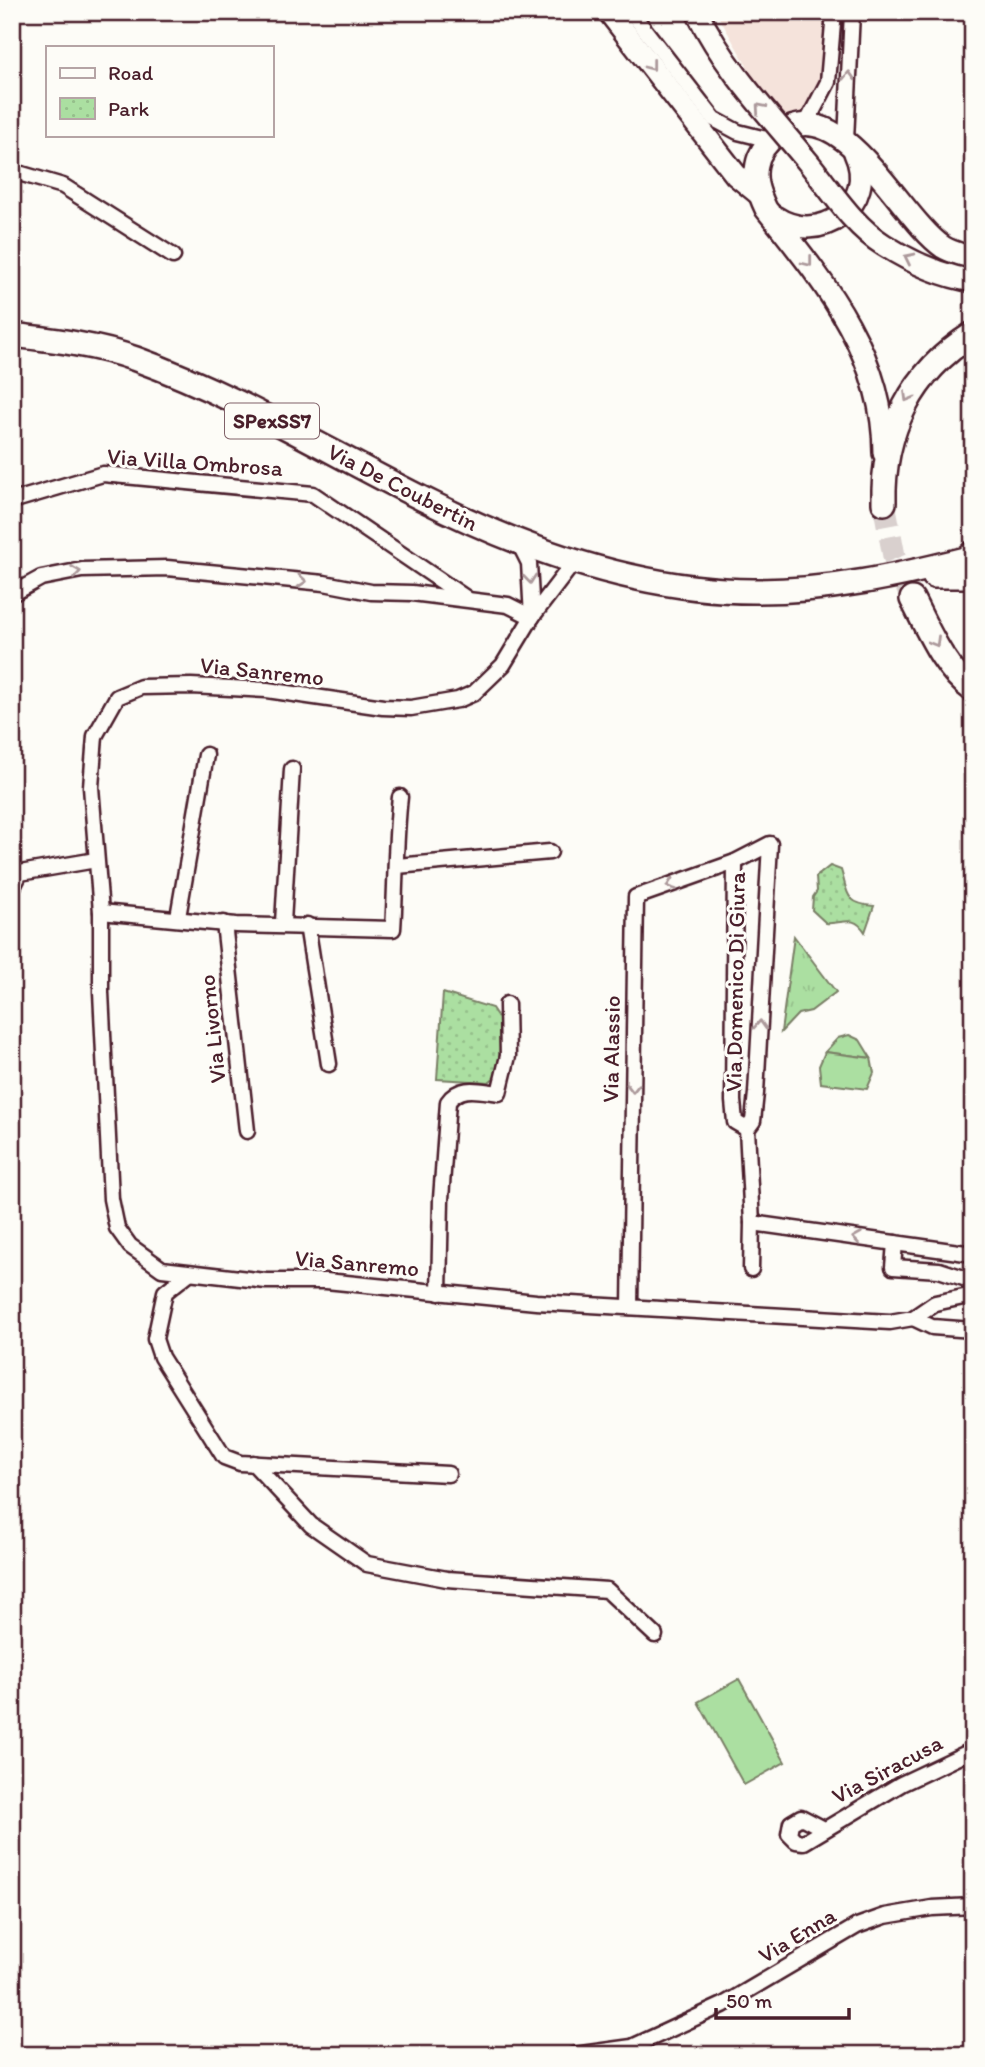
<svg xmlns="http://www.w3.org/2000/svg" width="985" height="2067" font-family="Itim,sans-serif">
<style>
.built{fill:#f5e3db}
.grass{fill:url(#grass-tufts);stroke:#7a7f66;stroke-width:2}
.park{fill:url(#park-dots);stroke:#7a7f66;stroke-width:2}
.pitch{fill:#abdfa1;stroke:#7a7f66;stroke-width:2}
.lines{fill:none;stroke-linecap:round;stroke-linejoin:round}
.primary-tunnel{stroke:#d9d0ce;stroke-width:23;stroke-dasharray:23 11;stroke-linecap:butt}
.street-casing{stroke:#4a1f2b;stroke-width:19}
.secondary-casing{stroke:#4a1f2b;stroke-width:26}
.primary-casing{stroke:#4a1f2b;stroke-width:28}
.street{stroke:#fdfcf7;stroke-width:14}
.secondary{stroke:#fdfcf7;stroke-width:21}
.primary{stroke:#fdfcf7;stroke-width:23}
.secondary-bridge-casing{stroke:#4a1f2b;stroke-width:26;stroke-linecap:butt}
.secondary-bridge{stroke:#fdfcf7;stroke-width:21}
.oneway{stroke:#ac999b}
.labels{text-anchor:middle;stroke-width:6;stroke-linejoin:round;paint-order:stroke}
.shield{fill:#fdfcf7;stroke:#806168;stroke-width:2}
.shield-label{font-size:21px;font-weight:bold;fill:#4a1f2b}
.street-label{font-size:23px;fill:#4a1f2b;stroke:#fdfcf7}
</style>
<defs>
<pattern id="grass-tufts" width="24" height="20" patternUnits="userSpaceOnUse" patternTransform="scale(1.75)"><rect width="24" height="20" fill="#abdfa1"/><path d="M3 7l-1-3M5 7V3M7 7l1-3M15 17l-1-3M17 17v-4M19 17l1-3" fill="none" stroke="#95bf8b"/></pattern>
<pattern id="park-dots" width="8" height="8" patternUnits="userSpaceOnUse" patternTransform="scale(1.75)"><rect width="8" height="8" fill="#abdfa1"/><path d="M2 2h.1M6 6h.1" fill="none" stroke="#95bf8b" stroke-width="1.8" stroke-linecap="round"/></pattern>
</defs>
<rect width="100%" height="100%" fill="#fdfcf7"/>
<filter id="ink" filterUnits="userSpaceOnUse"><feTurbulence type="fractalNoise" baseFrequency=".0143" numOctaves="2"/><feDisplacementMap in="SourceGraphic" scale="14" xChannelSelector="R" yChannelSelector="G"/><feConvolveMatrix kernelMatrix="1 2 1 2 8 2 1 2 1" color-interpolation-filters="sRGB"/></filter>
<g filter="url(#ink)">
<path class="built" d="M 716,12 L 834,12 L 827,82 L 806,124 L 788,129 L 759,87 Z"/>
<g class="grass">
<path d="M 794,936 L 836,992 L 811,1011 L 798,1014 L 781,1032 Z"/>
<path d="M 849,1035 L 860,1040 L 871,1058 L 825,1052 L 838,1038 Z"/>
</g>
<g class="park">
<path d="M 830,866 L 841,870 C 848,892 844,904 874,906 L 865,932 C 853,913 842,925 826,923 L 812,910 L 813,897 L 817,891 L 816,877 Z"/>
<path d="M 443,993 L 492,1008 L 503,1025 L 497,1075 L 489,1082 L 437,1079 Z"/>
</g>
<g class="pitch">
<path d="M 825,1052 L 871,1058 L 874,1073 L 867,1089 L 821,1083 L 819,1066 Z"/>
<path d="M 739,1679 L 785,1762 L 744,1785 L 698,1702 Z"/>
</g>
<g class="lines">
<path class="primary-tunnel" d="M 884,503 L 894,556 L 912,599"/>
<defs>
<g id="street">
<path d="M 631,12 L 714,119 L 738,132 L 770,140"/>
<path d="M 806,124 L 828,82 L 834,12"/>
<path d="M 846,140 L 852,12"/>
<path d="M 12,171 L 63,186 L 173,256"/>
<path d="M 12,501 L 103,474 L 313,494 L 466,598"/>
<path d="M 519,543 L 529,563 L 532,617"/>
<path d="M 574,562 L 532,617 L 503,665 L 474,693 L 458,700 L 411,708 L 383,707 L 267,690 L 191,686 L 141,687 L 117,697 L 95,736 L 91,787 L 101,912 L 101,992 L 111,1199 L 117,1228 L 130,1246 L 162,1269 L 266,1281 L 326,1281 L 536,1302 L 890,1322 L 913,1318 L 935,1303 L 973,1295"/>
<path d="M 12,594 L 41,578 L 82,570 L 167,568 L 324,583 L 371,592 L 412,593 L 508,605 L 532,617"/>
<path d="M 735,862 L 733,1101 L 735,1122 L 747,1129"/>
<path d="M 397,866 L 550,852"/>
<path d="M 12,889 L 20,873 L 96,860"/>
<path d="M 101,912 L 236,925 L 393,929 C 396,884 395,841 400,797"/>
<path d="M 178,917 L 206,755"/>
<path d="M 224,923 L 247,1131"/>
<path d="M 283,923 L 292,769"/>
<path d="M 307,925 L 329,1064"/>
<path d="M 895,1243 L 893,1267 L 939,1270 L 973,1281"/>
<path d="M 751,1269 L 752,1223"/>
<path d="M 189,1273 L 165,1292 L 155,1339 L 161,1357 L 224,1457 L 240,1463 L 448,1474"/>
<path d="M 439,1293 L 441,1199 L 448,1102 C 460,1084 480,1091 499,1093 L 508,1056 L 507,1004"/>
<path d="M 630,1307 L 636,897 L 735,862 L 770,844 L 756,1093 L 753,1121 L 747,1129 L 752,1223 L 973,1254"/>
<path d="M 913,1318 L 932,1327 L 973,1330"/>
<path d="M 253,1463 L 311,1525 L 367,1564 L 447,1579 L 607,1590 L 655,1635"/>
<path d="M 824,1829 L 801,1817 L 791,1823 L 789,1834 L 796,1841 L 804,1842 L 901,1784 L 973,1750"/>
<path d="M 574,2055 L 632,2047 L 723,2005 L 857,1926 L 885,1916 L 932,1908 L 973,1906"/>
</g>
<g id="secondary">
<path d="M 609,12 L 736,175 L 758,193"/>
<path d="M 775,217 C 820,247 879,204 855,153"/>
<path d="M 884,453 C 884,354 824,282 766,209 C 758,192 752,176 759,157 C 765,143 776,134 789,128 C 847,103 901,218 943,247 C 951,252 963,255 973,259"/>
</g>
<g id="primary">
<path d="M 12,335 C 54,340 97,345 136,359 C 236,395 327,451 421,498 C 524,550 640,592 758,591 C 830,591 898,576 966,559 L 973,553"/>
<path d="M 884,503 C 882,432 912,372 973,334"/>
<path d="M 934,576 L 973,576"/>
<path d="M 912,599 C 928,630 944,669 973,690"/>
</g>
</defs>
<use href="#street" class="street-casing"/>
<use href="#secondary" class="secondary-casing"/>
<use href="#primary" class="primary-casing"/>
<use href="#street" class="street"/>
<use href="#secondary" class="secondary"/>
<use href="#primary" class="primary"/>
<defs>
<path id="secondary-bridge" d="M 697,12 C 727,72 767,112 808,162 C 831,190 853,226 884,245 C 911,262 942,276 973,281"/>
</defs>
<use href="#secondary-bridge" class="secondary-bridge-casing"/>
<use href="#secondary-bridge" class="secondary-bridge"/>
</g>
<defs><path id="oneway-chevron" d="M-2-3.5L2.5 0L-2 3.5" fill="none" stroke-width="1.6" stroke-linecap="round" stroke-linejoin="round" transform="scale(1.75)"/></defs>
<g class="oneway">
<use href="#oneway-chevron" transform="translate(651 66) rotate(52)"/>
<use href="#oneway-chevron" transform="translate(849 76) rotate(-88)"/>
<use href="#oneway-chevron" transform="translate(760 108) rotate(-131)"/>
<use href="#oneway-chevron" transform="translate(909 258) rotate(-154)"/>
<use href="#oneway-chevron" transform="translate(808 262) rotate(52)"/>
<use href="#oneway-chevron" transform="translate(908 397) rotate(120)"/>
<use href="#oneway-chevron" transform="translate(76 572) rotate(-8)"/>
<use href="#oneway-chevron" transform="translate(530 579) rotate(84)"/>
<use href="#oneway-chevron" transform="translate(302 581) rotate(4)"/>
<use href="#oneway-chevron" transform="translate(935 642) rotate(60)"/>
<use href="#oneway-chevron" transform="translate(671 885) rotate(160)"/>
<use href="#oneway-chevron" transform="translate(760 1025) rotate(-87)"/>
<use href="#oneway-chevron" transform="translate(633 1088) rotate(91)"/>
<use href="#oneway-chevron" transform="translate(857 1238) rotate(-172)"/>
</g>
</g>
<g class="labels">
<rect class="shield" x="225" y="403.5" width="94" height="35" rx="5"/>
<g class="shield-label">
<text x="272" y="428">SPexSS7</text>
</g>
<g class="street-label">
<text transform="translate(195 462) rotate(4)" y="8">Via Villa Ombrosa</text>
<text transform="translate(403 487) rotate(27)" y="8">Via De Coubertin</text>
<text transform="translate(262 671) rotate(6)" y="8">Via Sanremo</text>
<text transform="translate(735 982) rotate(-89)" y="8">Via Domenico Di Giura</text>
<text transform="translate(212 1029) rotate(-96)" y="8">Via Livorno</text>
<text transform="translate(611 1049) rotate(-89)" y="8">Via Alassio</text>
<text transform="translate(357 1263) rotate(5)" y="8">Via Sanremo</text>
<text transform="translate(887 1769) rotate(-28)" y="8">Via Siracusa</text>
<text transform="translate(797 1935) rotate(-31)" y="8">Via Enna</text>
</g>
</g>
<rect width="985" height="2067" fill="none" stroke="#fdfcf7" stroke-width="42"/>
<rect x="21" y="21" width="943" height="2025" fill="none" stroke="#4a1f2b" stroke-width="2.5" filter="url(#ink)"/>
<rect x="46" y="46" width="228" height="91" fill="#fdfcf7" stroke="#b5a4a5" stroke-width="2"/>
<rect x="60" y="68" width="35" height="10" fill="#fdfcf7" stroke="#b5a4a5" stroke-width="2"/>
<text x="108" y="80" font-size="21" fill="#4a1f2b">Road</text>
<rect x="60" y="98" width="35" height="21" fill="url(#park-dots)" stroke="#b5a4a5" stroke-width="2"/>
<text x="108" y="116" font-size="21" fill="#4a1f2b">Park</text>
<path d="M716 2008v10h133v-10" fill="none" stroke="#4a1f2b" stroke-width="3.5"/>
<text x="726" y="2008" font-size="21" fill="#4a1f2b" stroke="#fdfcf7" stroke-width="5" paint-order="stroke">50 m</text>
</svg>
